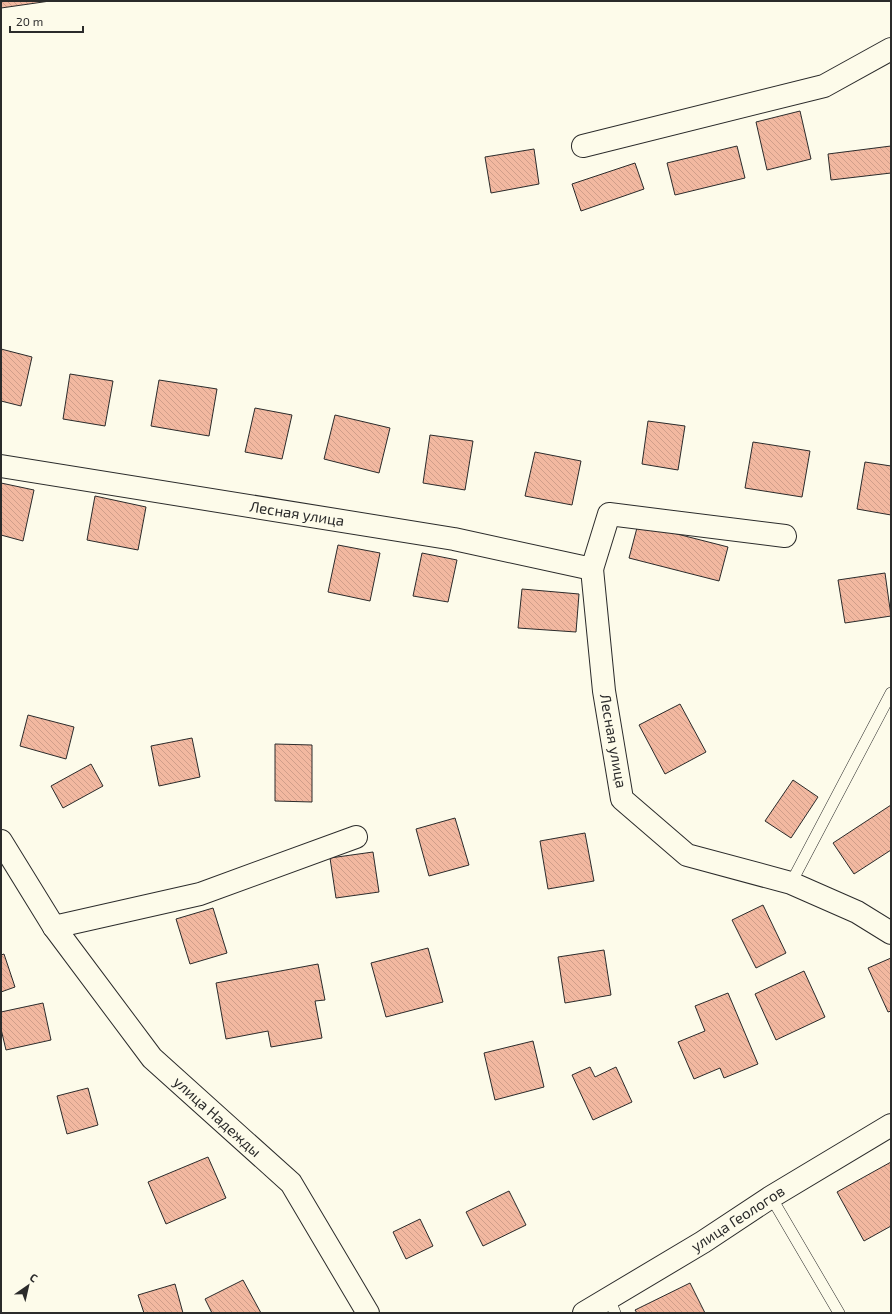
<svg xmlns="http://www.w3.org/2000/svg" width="892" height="1314" font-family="'Exo 2',sans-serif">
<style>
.building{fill:url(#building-back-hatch);stroke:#2b2b2b}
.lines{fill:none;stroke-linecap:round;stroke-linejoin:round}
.lane-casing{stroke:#2b2b2b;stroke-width:12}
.street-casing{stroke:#2b2b2b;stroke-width:24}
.secondary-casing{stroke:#2b2b2b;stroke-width:24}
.lane{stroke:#fdfbea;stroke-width:11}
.street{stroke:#fdfbea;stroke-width:22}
.secondary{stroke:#fdfbea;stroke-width:22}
.labels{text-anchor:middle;stroke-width:3;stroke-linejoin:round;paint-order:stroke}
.street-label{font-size:15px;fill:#2b2b2b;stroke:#fdfbea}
</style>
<defs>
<pattern id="building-back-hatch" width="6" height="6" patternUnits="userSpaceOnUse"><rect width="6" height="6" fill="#f2b8a0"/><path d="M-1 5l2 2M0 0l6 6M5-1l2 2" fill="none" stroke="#d09e8a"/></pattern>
</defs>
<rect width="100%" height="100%" fill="#fdfbea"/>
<g class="building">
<path d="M 1,1 L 50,1 L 1,8 Z"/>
<path d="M 800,111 L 811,159 L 767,170 L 756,122 Z"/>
<path d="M 737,146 L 745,178 L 675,195 L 667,163 Z"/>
<path d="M 891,146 L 891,173 L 831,180 L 828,154 Z"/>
<path d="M 534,149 L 539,184 L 491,193 L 485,157 Z"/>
<path d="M 635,163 L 644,189 L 581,211 L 572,184 Z"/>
<path d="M 1,349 L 32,357 L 21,406 L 1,401 Z"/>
<path d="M 70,374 L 113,381 L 105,426 L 63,419 Z"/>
<path d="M 159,380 L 217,389 L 209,436 L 151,426 Z"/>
<path d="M 255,408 L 292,415 L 282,459 L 245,452 Z"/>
<path d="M 335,415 L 390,428 L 379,473 L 324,459 Z"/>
<path d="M 648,421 L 685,426 L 678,470 L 642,464 Z"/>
<path d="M 430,435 L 473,441 L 465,490 L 423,483 Z"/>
<path d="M 753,442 L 810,451 L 802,497 L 745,488 Z"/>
<path d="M 535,452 L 581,461 L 572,505 L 525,496 Z"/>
<path d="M 865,462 L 891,466 L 891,515 L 857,509 Z"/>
<path d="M 1,483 L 34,490 L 23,541 L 1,535 Z"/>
<path d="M 95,496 L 146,507 L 138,550 L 87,540 Z"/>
<path d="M 638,524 L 728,547 L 719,581 L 629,558 Z"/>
<path d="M 338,545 L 380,553 L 370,601 L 328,592 Z"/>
<path d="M 422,553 L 457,560 L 448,602 L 413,596 Z"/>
<path d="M 885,573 L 891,616 L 845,623 L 838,580 Z"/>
<path d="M 522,589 L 579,594 L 576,632 L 518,628 Z"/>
<path d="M 680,704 L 706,752 L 665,774 L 639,725 Z"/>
<path d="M 28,715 L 74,727 L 66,759 L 20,746 Z"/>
<path d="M 192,738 L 200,777 L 159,786 L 151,746 Z"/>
<path d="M 275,744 L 312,745 L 312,802 L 275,801 Z"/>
<path d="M 91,764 L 103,786 L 63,808 L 51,786 Z"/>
<path d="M 793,780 L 818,797 L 791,838 L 765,821 Z"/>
<path d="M 891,805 L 891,850 L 854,874 L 833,843 Z"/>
<path d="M 455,818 L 469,865 L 429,876 L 416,829 Z"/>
<path d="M 585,833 L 594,881 L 548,889 L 540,841 Z"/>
<path d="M 373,852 L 379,892 L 336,898 L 330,858 Z"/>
<path d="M 763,905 L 786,953 L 756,968 L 732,920 Z"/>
<path d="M 213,908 L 227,953 L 190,964 L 176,919 Z"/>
<path d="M 428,948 L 443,1002 L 386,1017 L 371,963 Z"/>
<path d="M 604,950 L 611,995 L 565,1003 L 558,957 Z"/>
<path d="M 4,954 L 15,987 L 1,992 L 1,955 Z"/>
<path d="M 891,958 L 891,1011 L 888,1012 L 868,968 Z"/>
<path d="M 318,964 L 325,1000 L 315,1001 L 322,1038 L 271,1047 L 268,1031 L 226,1039 L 216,983 Z"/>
<path d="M 804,971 L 825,1017 L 776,1040 L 755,994 Z"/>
<path d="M 728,993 L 758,1064 L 724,1078 L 720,1068 L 694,1079 L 678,1042 L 705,1031 L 695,1006 Z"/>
<path d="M 43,1003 L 51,1040 L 6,1050 L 1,1029 L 1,1012 Z"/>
<path d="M 533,1041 L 544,1087 L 495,1100 L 484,1053 Z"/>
<path d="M 590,1067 L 595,1077 L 616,1067 L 632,1102 L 593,1120 L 572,1075 Z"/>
<path d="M 88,1088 L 98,1125 L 67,1134 L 57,1096 Z"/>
<path d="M 208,1157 L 226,1198 L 166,1224 L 148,1182 Z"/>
<path d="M 891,1162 L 891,1226 L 864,1241 L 837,1192 Z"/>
<path d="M 509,1191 L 526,1225 L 483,1246 L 466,1212 Z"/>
<path d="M 420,1219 L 433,1246 L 406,1259 L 393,1232 Z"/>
<path d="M 243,1280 L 261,1313 L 212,1313 L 205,1299 Z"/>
<path d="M 690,1283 L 705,1313 L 637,1313 L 635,1310 Z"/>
<path d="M 175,1284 L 183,1313 L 144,1313 L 138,1295 Z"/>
</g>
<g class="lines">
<defs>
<g id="lane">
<path d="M 791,883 L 891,693"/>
<path d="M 771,1197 L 839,1313"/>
<path d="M 609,1298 L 615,1313"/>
</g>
<g id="street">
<path d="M 583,146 L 824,86 L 891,49"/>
<path d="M 1,466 L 454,539 L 592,569 L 609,514 L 785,536"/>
<path d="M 592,569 L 604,691 L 622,799 L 687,855 L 791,883 L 857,912 L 891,933"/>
<path d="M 1,841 L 54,927 L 152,1058 L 291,1183 L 368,1313"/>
<path d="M 54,927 L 200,894 L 356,837"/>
</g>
<path id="secondary" d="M 584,1313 L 703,1242 L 771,1197 L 891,1125"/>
</defs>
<use href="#lane" class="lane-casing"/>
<use href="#street" class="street-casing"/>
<use href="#secondary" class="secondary-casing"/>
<use href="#lane" class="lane"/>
<use href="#street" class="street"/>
<use href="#secondary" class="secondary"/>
</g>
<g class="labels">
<g class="street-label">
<text transform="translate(297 514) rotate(9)" y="5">Лесная улица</text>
<text transform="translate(613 741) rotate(80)" y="5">Лесная улица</text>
<text transform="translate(217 1117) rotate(42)" y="5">улица Надежды</text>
<text transform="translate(738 1219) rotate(-33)" y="5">улица Геологов</text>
</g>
</g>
<rect width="892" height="1314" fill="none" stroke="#2b2b2b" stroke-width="4"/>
<g transform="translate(28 1286) rotate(34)" stroke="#fdfbea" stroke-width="3" paint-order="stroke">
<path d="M0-3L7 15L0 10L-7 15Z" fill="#2b2b2b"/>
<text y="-6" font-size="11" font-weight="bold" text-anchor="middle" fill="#2b2b2b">С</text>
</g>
<path d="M10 26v6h73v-6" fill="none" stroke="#2b2b2b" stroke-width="2"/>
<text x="16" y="26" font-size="12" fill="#2b2b2b" stroke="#fdfbea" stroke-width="3" paint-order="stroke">20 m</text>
</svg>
